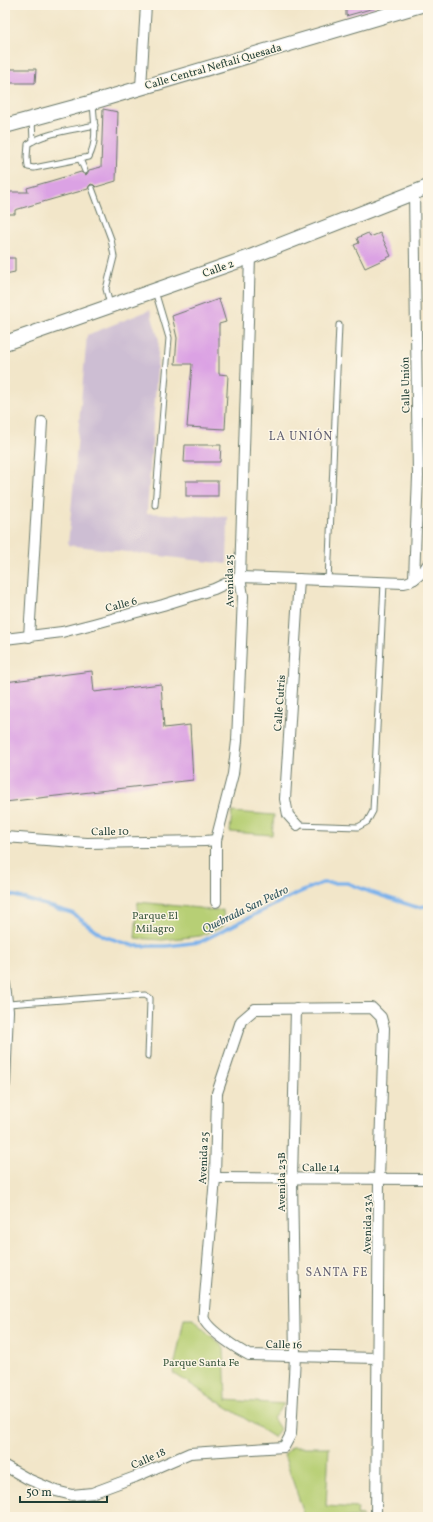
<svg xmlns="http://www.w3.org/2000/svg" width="433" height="1522" font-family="Vollkorn,serif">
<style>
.industrial{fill:#cdbed3}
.green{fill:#b7cf74;stroke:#6b8654}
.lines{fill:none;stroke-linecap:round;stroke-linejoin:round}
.stream{stroke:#7db2eb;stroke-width:3.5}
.building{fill:#dba2e4}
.lane-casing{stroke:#697868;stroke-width:7}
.street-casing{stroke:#697868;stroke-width:12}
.secondary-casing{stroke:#697868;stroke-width:16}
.lane{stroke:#fff;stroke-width:5}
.street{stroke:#fff;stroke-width:10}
.secondary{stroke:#fff;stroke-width:14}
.labels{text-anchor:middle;stroke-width:3;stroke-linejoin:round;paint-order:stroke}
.street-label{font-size:11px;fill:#1f3d34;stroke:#fcf5e5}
.park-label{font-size:11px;fill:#3d5a41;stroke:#fcf5e5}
.neighbourhood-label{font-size:12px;letter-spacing:1px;fill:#616072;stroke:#fcf5e5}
.water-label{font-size:12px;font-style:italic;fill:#365a62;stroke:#fcf5e5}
</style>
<rect width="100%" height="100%" fill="#fcf5e5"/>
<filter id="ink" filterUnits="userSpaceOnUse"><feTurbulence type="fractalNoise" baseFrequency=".025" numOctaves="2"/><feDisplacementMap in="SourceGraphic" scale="8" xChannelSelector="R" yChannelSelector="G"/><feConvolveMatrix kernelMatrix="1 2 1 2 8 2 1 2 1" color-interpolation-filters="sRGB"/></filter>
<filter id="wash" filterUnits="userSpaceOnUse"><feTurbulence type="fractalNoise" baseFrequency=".012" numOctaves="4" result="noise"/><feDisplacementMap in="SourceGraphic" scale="16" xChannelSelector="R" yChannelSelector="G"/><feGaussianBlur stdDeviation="0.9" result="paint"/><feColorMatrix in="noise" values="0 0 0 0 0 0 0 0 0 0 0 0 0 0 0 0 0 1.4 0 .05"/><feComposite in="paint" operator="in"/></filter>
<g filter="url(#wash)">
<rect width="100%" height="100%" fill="#f2e6c9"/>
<path class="industrial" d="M 150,310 L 159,340 L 147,513 L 228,517 L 227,564 L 68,545 L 87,335 Z"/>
<g class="green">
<path d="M 232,812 L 274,815 L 272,835 L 230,832 Z"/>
<path d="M 138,902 L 199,908 L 214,911 L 223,910 L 224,925 L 200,936 L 162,940 L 135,938 Z"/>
<path d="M 184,1319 L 194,1319 L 200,1326 L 224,1348 L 226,1400 L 284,1404 L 273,1418 L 280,1429 L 274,1437 L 173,1373 Z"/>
<path d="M 291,1447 L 329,1447 L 326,1506 L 358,1508 L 357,1514 L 362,1515 L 363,1517 L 305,1517 L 284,1455 Z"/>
</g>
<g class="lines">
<path class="stream" d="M 5,893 L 72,913 L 103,936 L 134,946 L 167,946 L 200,942 L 296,894 L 322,883 L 347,883 L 370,892 L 416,907 L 428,906"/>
</g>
<g id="blocks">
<g class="building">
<path d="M 346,5 L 374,5 L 374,8 L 346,16 Z"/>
<path d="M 5,69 L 36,69 L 35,83 L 5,83 Z"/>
<path d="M 103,109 L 118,112 L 116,181 L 96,187 L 94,185 L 91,184 L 89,186 L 88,189 L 15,210 L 15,214 L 5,214 L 5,192 L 28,192 L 27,188 L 81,172 L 86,175 L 89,170 L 101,167 Z"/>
<path d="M 368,233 L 370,237 L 380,233 L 391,256 L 365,268 L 354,245 L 359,243 L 357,238 Z"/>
<path d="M 5,258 L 15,258 L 15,272 L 5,274 Z"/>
<path d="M 219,299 L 226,322 L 219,324 L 219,374 L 228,375 L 225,429 L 187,427 L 192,364 L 175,364 L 177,338 L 172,316 Z"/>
<path d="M 185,445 L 221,445 L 220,462 L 184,462 Z"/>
<rect x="186" y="481" width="32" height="15"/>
<path d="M 92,671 L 94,692 L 161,684 L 164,728 L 190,725 L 193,780 L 5,802 L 5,682 Z"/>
</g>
</g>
</g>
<g filter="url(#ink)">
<use href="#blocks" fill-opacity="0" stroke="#697868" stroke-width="1"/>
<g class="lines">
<defs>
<g id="lane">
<path d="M 93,103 C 94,121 98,140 89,157 L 34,168 L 28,167 L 27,157 L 28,144 C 47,132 74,130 95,125"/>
<path d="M 32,120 L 33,141"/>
<path d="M 80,159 L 85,171"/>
<path d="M 92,188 L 111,239 L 114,257 L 106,289 L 110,305"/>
<path d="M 155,291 L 169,338 L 155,505"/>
<path d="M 328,581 L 339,325"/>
<path d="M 297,825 L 358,827 L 367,822 L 373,811 L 384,583"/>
<path d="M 8,1004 L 145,994 L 150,997 L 150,1001 L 148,1056"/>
</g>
<g id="street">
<path d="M 141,87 L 146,5"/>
<path d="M 414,191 L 418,476 L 414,579"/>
<path d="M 29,637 L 42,422"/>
<path d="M 5,639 L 62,632 L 93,624 L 163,605 L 214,589 L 240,577 L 404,583 C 413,582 424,572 428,564"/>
<path d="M 297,825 L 288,815 L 285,799 L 299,579"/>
<path d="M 5,837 L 87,843 L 205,841 L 216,840"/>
<path d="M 216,902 L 216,840 L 233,774 L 237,741 L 243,596 L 240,577 L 250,257"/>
<path d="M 5,984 L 8,1011 L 5,1084"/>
<path d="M 215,1178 L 428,1179"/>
<path d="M 5,1466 L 28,1479 L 56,1491 L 72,1495 L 92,1493 L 135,1477 L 190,1453 L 284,1447 L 291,1434 L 295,1356 L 292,1180 L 296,1008"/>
<path d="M 376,1516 L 379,1179 L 384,1028 L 381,1017 L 372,1008 L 255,1009 L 241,1021 L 217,1093 L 215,1178 L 204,1309 C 204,1312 203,1317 204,1319 C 208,1330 239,1350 249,1355 L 377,1358"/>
</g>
<g id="secondary">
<path d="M 5,126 L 93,102 L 421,5"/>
<path d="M 5,343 L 250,257 L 428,187"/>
</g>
</defs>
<use href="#lane" class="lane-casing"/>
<use href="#street" class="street-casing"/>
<use href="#secondary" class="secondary-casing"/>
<use href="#lane" class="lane"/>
<use href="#street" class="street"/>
<use href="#secondary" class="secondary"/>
</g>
</g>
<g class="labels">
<g class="street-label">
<text transform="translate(213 66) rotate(-16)" y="4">Calle Central Neftalí Quesada</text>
<text transform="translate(218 268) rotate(-20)" y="4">Calle 2</text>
<text transform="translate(405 385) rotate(-91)" y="4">Calle Unión</text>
<text transform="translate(229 581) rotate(-91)" y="4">Avenida 25</text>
<text transform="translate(121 604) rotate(-15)" y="4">Calle 6</text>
<text transform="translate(279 703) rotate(-86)" y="4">Calle Cutris</text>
<text transform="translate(110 831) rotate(-1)" y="4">Calle 10</text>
<text transform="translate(203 1158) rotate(-88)" y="4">Avenida 25</text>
<text transform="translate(321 1167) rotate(-1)" y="4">Calle 14</text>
<text transform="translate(281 1182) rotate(-90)" y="4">Avenida 23B</text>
<text transform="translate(367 1224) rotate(-89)" y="4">Avenida 23A</text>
<text transform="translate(284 1344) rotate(1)" y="4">Calle 16</text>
<text transform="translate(148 1458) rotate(-24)" y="4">Calle 18</text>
</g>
<g class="park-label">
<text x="155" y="919">Parque El<tspan x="155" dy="13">Milagro</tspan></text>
<text x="201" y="1366">Parque Santa Fe</text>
</g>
<g class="neighbourhood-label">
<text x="301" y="440">LA UNIÓN</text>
<text x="337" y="1276">SANTA FE</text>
</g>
<g class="water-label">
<text transform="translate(245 909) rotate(-26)" y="4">Quebrada San Pedro</text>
</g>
</g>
<rect width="433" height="1522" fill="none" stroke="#fcf5e5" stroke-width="20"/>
<path d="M20 1496v6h87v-6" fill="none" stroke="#1f3d34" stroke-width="2"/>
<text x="26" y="1496" font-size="12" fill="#1f3d34" stroke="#fcf5e5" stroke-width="3" paint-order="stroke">50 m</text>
</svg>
